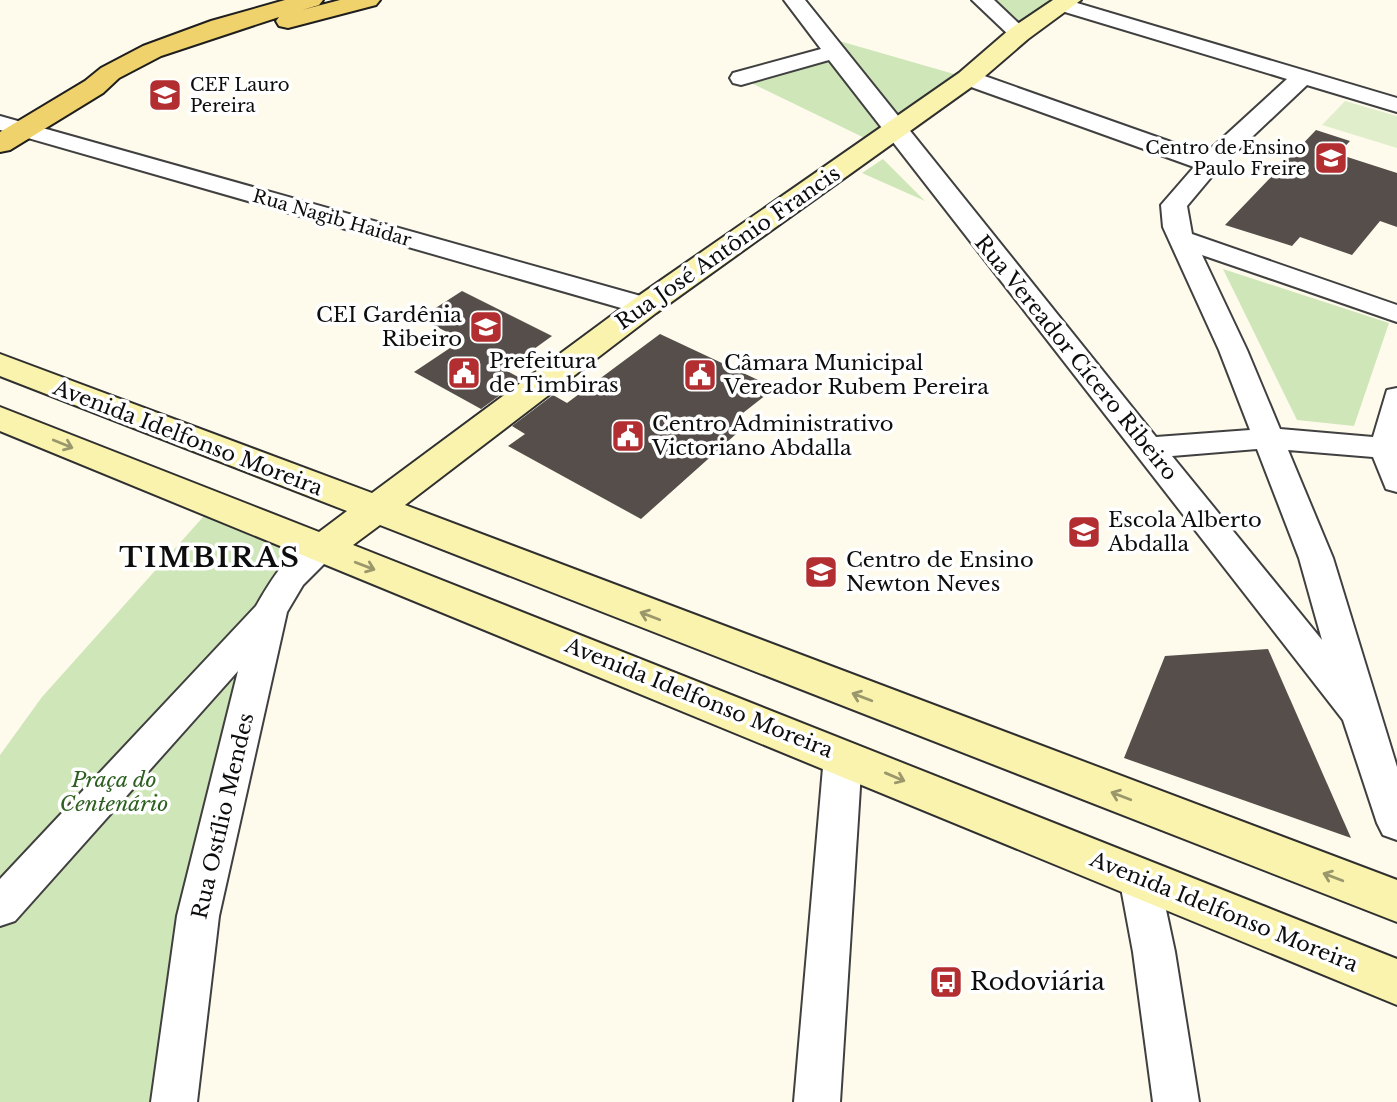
<svg xmlns="http://www.w3.org/2000/svg" width="1397" height="1102" font-family="'Libre Baskerville',serif">
<style>
.green{fill:#cfe6b9}
.pitch{fill:#e1eecb}
.building{fill:#554e4a}
.lines{fill:none;stroke-linecap:round;stroke-linejoin:round}
.street-casing{stroke:#404040;stroke-width:4}
.secondary-casing{stroke:#2f2f2f;stroke-width:4}
.primary-casing{stroke:#1e1e1e;stroke-width:4}
.street{fill:#fff;fill-rule:evenodd}
.secondary{fill:#faf3ad;fill-rule:evenodd}
.primary{fill:#efd26c;fill-rule:evenodd}
.oneway{stroke:#9b976d}
.labels{text-anchor:middle;stroke-width:7;stroke-linejoin:round;paint-order:stroke}
.far-poi-label{font-size:18px;fill:#0d0d0d;stroke:#fff;text-anchor:start}
.far-street-label{font-size:18px;fill:#0d0d0d;stroke:#fff}
.street-label{font-size:21px;fill:#0d0d0d;stroke:#fff}
.poi-label{font-size:21px;fill:#0d0d0d;stroke:#fff;text-anchor:start}
.park-label{font-size:21px;font-style:italic;fill:#2d6021;stroke:#fff}
.near-poi-label{font-size:24px;fill:#0d0d0d;stroke:#fff;text-anchor:start}
.district-label{font-size:28px;font-weight:bold;letter-spacing:2px;fill:#0d0d0d;stroke:#fff}
</style>
<rect width="100%" height="100%" fill="#fefbed"/>
<g class="green">
<path d="M 982,0 L 1069,0 L 1019,34 Z"/>
<path d="M 822,36 L 968,78 L 877,144 L 741,78 L 833,52 Z"/>
<path d="M 883,159 L 925,201 L 862,173 Z"/>
<path d="M 1223,269 L 1389,323 L 1354,426 L 1297,420 Z"/>
<path d="M 212,507 L 318,552 L 267,611 L 176,1102 L 0,1102 L 0,755 L 42,697 Z"/>
</g>
<path class="pitch" d="M 1345,101 L 1397,116 L 1397,148 L 1322,125 Z"/>
<g class="building">
<path d="M 1316,130 L 1350,141 L 1338,154 L 1397,173 L 1397,227 L 1380,221 L 1352,255 L 1300,237 L 1292,246 L 1225,225 Z"/>
<path d="M 462,291 L 552,336 L 505,370 L 522,379 L 481,409 L 414,372 L 462,340 L 420,318 Z"/>
<path d="M 660,334 L 775,388 L 734,420 L 745,426 L 641,519 L 508,446 L 525,434 L 512,426 L 553,395 L 567,403 Z"/>
<path d="M 1268,649 L 1351,838 L 1124,758 L 1165,656 Z"/>
</g>
<g class="lines">
<defs>
<g id="street">
<path d="M 784,0 L 805,0 L 1156,437 L 1250,430 L 1219,350 L 1163,227 L 1161,205 L 1194,167 L 960,83 L 957,78 L 960,73 L 976,73 L 1205,154 L 1287,79 L 1055,9 L 1052,5 L 1055,1 L 1067,0 L 1397,98 L 1397,112 L 1307,85 L 1218,169 L 1187,206 L 1192,234 L 1397,305 L 1397,322 L 1202,255 L 1247,350 L 1280,429 L 1373,437 L 1387,390 L 1397,388 L 1397,492 L 1386,489 L 1373,457 L 1288,450 L 1333,558 L 1397,767 L 1397,840 L 1383,835 L 1377,823 L 1343,720 L 829,60 L 741,85 L 733,83 L 730,78 L 733,73 L 821,49 ZM 1257,449 L 1299,558 L 1322,640 L 1172,456 Z"/>
<path d="M 972,0 L 994,0 L 1030,34 L 1026,38 L 1012,38 Z"/>
<path d="M 0,116 L 655,300 L 659,306 L 655,312 L 635,312 L 0,130 Z"/>
<path d="M 321,538 L 333,542 L 338,550 L 303,585 L 287,612 L 219,916 L 197,1102 L 151,1102 L 177,916 L 238,671 L 15,921 L 0,926 L 0,879 L 256,606 C 272,579 289,548 321,538 Z"/>
<path d="M 843,741 L 856,745 L 862,756 L 840,1102 L 794,1102 L 824,756 L 830,745 Z"/>
<path d="M 1139,859 L 1153,864 L 1159,877 L 1175,952 L 1199,1102 L 1153,1102 L 1133,952 L 1119,877 L 1125,864 Z"/>
</g>
<path id="secondary" d="M 1053,0 L 1081,0 L 1028,39 L 977,83 L 656,313 L 405,505 L 1397,880 L 1397,922 L 380,525 L 353,545 L 1397,959 L 1397,1005 L 0,431 L 0,407 L 319,532 L 347,511 L 0,376 L 0,354 L 372,493 L 634,299 L 959,73 L 1010,29 Z"/>
<path id="primary" d="M 285,0 L 323,0 L 319,5 L 302,10 L 340,0 L 380,0 L 376,5 L 288,28 L 279,26 L 276,21 L 279,17 L 161,56 L 119,78 L 103,93 L 10,150 L 0,152 L 0,132 L 85,81 L 101,68 L 143,46 L 211,21 Z"/>
</defs>
<use href="#street" class="street-casing"/>
<use href="#secondary" class="secondary-casing"/>
<use href="#primary" class="primary-casing"/>
<use href="#street" class="street"/>
<use href="#secondary" class="secondary"/>
<use href="#primary" class="primary"/>
</g>
<defs><path id="oneway-shaft" d="M-6 0H5M1.5-3L5.5 0L1.5 3" fill="none" stroke-width="1.6" stroke-linecap="round" stroke-linejoin="round" transform="scale(1.75)"/></defs>
<g class="oneway">
<use href="#oneway-shaft" transform="translate(63 444) rotate(22)"/>
<use href="#oneway-shaft" transform="translate(365 566) rotate(21)"/>
<use href="#oneway-shaft" transform="translate(650 616) rotate(-159)"/>
<use href="#oneway-shaft" transform="translate(862 697) rotate(-159)"/>
<use href="#oneway-shaft" transform="translate(895 777) rotate(23)"/>
<use href="#oneway-shaft" transform="translate(1121 796) rotate(-159)"/>
<use href="#oneway-shaft" transform="translate(1333 877) rotate(-159)"/>
</g>
<defs>
<symbol id="school-square" viewBox="-11 -11 22 22"><rect x="-9" y="-9" width="18" height="18" rx="4" fill="#b32e31" stroke="#fff"/><path d="M0-5L7-2L0 1L-7-2ZM-4 1L0 2.5L4 1V4Q0 6-4 4Z" fill="#fff"/></symbol>
<symbol id="civic-square" viewBox="-11 -11 22 22"><rect x="-9" y="-9" width="18" height="18" rx="4" fill="#b32e31" stroke="#fff"/><path d="M-.6-6.5H3V-4.5H.6V-3L4-1V1h2V6H-6V1h2V-1L-.6-3ZM-1.2 2.5V6h2.4V2.5Z" fill="#fff"/></symbol>
<symbol id="bus-square" viewBox="-11 -11 22 22"><rect x="-9" y="-9" width="18" height="18" rx="4" fill="#b32e31" stroke="#fff"/><path d="M-5-6H5V4H4V6H2V4H-2V6H-4V4H-5ZM-3.5-4V0h7V-4ZM-3.5 1.2v1.5H-2V1.2ZM2 1.2v1.5H3.5V1.2Z" fill="#fff"/></symbol>
</defs>
<g fill-rule="evenodd">
<use href="#school-square" x="146" y="76" width="38" height="38"/>
<use href="#school-square" x="1312" y="139" width="38" height="38"/>
<use href="#school-square" x="467" y="308" width="38" height="38"/>
<use href="#civic-square" x="445" y="354" width="38" height="38"/>
<use href="#civic-square" x="681" y="356" width="38" height="38"/>
<use href="#civic-square" x="609" y="417" width="38" height="38"/>
<use href="#school-square" x="1065" y="513" width="38" height="38"/>
<use href="#school-square" x="802" y="553" width="38" height="38"/>
<use href="#bus-square" x="927" y="963" width="38" height="38"/>
</g>
<g class="labels">
<g class="far-poi-label">
<text x="190" y="91">CEF Lauro<tspan x="190" dy="21">Pereira</tspan></text>
<text x="1306" y="154" text-anchor="end">Centro de Ensino<tspan x="1306" dy="21">Paulo Freire</tspan></text>
</g>
<g class="far-street-label">
<text transform="translate(332 218) rotate(16)" y="6">Rua Nagib Haidar</text>
</g>
<g class="street-label">
<text transform="translate(728 248) rotate(-35)" y="7">Rua José Antônio Francis</text>
<text transform="translate(1076 358) rotate(51)" y="7">Rua Vereador Cícero Ribeiro</text>
<text transform="translate(188 438) rotate(21)" y="7">Avenida Idelfonso Moreira</text>
<text transform="translate(699 698) rotate(22)" y="7">Avenida Idelfonso Moreira</text>
<text transform="translate(223 816) rotate(-77)" y="7">Rua Ostílio Mendes</text>
<text transform="translate(1224 912) rotate(22)" y="7">Avenida Idelfonso Moreira</text>
</g>
<g class="poi-label">
<text x="462" y="322" text-anchor="end">CEI Gardênia<tspan x="462" dy="24">Ribeiro</tspan></text>
<text x="489" y="368">Prefeitura<tspan x="489" dy="24">de Timbiras</tspan></text>
<text x="724" y="370">Câmara Municipal<tspan x="724" dy="24">Vereador Rubem Pereira</tspan></text>
<text x="652" y="431">Centro Administrativo<tspan x="652" dy="24">Victoriano Abdalla</tspan></text>
<text x="1108" y="527">Escola Alberto<tspan x="1108" dy="24">Abdalla</tspan></text>
<text x="846" y="567">Centro de Ensino<tspan x="846" dy="24">Newton Neves</tspan></text>
</g>
<g class="park-label">
<text x="114" y="787">Praça do<tspan x="114" dy="24">Centenário</tspan></text>
</g>
<g class="near-poi-label">
<text x="970" y="990">Rodoviária</text>
</g>
<g class="district-label">
<text x="210" y="567">TIMBIRAS</text>
</g>
</g>
</svg>
